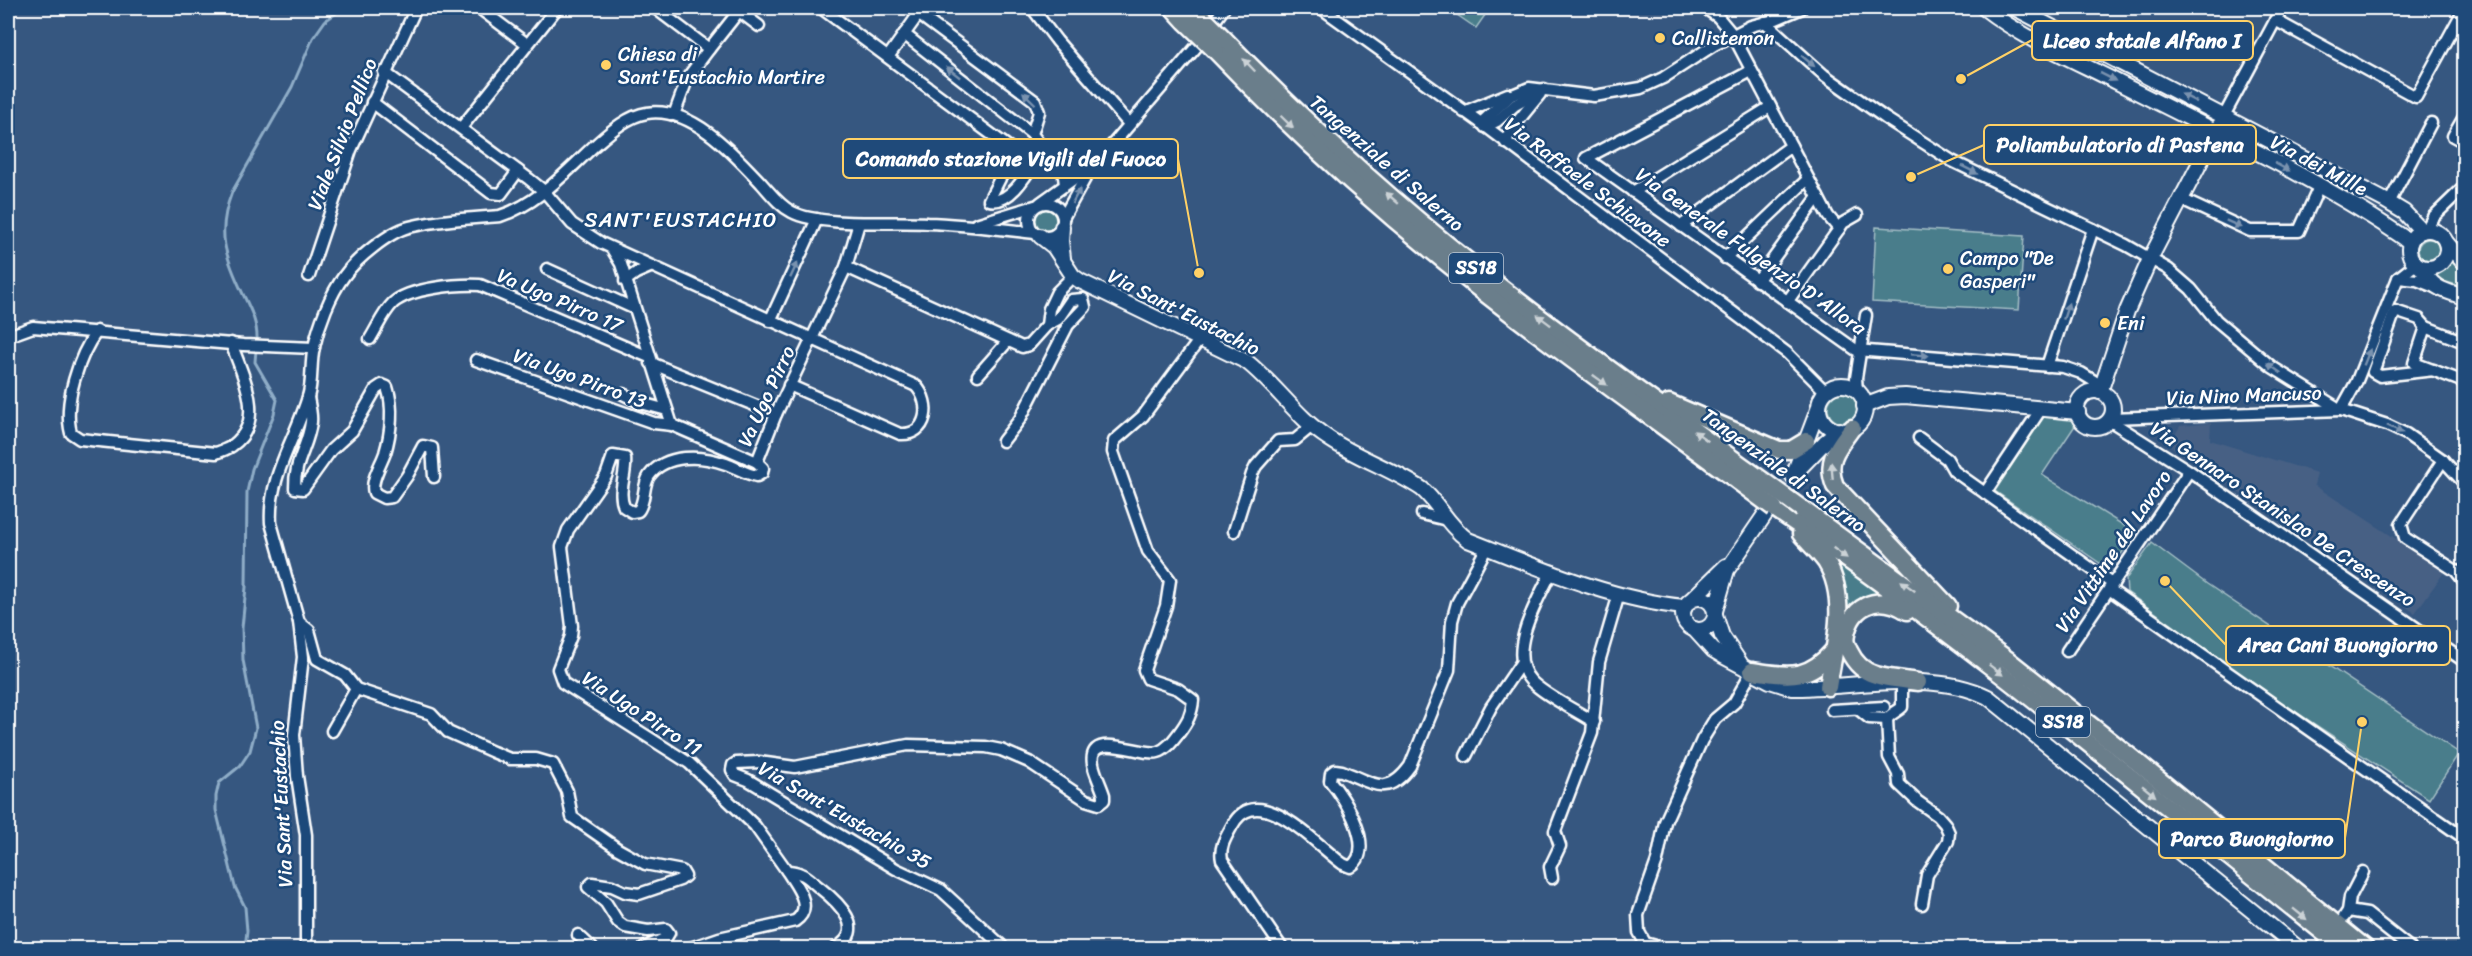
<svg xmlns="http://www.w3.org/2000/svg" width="2472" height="956" font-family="Sriracha,sans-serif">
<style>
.built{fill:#466084}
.green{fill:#487d8b;stroke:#a4bec5;stroke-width:1.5}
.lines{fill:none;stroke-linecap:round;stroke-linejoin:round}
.stream{stroke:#8fadc7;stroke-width:3}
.tertiary-tunnel{stroke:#547093;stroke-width:14;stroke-dasharray:14 7;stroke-linecap:butt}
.minor-casing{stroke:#fff;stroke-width:15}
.tertiary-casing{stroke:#fff;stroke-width:18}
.trunk-casing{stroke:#fff;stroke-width:21}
.minor{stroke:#1f4a7a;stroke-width:10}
.tertiary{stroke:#1f4a7a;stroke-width:14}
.trunk{stroke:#6b7e8b;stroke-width:16}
.trunk-bridge-casing{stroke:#fff;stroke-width:21;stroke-linecap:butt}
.trunk-bridge{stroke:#6b7e8b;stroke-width:16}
.oneway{fill:#7992af}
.oneway2{fill:#cbd2d6}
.poi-dot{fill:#ffd166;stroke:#1f4a7a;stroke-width:2}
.labels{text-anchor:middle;stroke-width:5;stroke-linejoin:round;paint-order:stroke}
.shield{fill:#1f4a7a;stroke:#bcc9d7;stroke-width:1.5}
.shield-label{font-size:18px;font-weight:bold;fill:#fff}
.poi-label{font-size:20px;fill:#fff;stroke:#1f4a7a;text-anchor:start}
.street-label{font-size:20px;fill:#fff;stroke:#1f4a7a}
.neighbourhood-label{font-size:21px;letter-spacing:1.5px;fill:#fff;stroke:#1f4a7a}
.leader{fill:none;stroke:#ffd166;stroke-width:2}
.callout-dot{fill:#ffd166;stroke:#1f4a7a;stroke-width:2}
.callout{fill:#1f4a7a;stroke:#ffd166;stroke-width:2}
.callout-label{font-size:21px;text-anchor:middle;font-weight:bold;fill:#fff}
</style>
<rect width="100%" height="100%" fill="#365780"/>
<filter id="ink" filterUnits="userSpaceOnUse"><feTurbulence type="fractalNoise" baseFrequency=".0167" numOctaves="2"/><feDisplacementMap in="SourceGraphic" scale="12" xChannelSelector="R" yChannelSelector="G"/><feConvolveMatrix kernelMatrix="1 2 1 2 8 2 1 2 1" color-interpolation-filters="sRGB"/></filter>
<g filter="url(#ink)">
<path class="built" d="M 2211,423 L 2210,440 L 2317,473 L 2314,485 L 2445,571 L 2415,613 L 2169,445 L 2180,426 Z"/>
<g class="green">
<path d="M 1447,8 L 1490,8 L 1476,28 Z"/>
<circle cx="1045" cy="220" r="11"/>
<path d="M 1876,227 L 2024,236 L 2019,310 L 1872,302 Z"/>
<circle cx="2429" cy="250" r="11"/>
<path d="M 2450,260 L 2464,275 L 2464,287 L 2436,279 L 2434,275 L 2446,267 Z"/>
<circle cx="1843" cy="408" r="15"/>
<path d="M 2043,417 L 2078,421 L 2042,475 L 2136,533 L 2110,570 L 1995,491 Z"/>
<path d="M 2152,543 L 2207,584 L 2459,753 L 2429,799 L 2264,691 L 2127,592 L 2126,579 Z"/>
<path d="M 1822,549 L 1889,598 L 1841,629 Z"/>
</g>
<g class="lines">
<g class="stream">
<path d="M 257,342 C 258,324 251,310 243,294 C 225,256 216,233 232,192 L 292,87 L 313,38 L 325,21 L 343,8"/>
<path d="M 245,948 L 247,931 L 245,907 L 235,887 L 216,810 L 216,796 L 219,783 L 240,766 L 250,751 L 256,728 L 243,660 L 242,628 L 246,587 L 247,492 L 252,469 L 274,414 L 277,400 L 255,362 L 256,349"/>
</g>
<path class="tertiary-tunnel" d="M 1774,502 L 1793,476"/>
<defs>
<g id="minor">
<path d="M 479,8 L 523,41"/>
<path d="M 655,8 L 709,49 L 688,77 L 674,115"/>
<path d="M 735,8 L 759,26"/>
<path d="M 821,8 L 1014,151 L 1043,149"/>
<path d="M 910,8 L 1035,101 L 1039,112 L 1032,134 L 1043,149 L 1059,155 L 1088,173"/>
<path d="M 1032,8 L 1057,41 L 1129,124"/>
<path d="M 1321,8 L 1481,123 L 1787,353 L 1826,392"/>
<path d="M 1705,8 L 1718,17 L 1733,35 L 1818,197 L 1828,216 L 1839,229 L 1787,302"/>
<path d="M 2275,20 L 2416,97 L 2463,11"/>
<path d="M 1765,22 L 1824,75 L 1885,118 L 1952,161 L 2126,245 L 2168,269 L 2191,289 L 2216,320 L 2272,367 L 2341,410 L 2387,425 L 2406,434 L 2443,460 L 2464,483"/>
<path d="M 904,34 L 1032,134"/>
<path d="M 709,49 L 739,11"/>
<path d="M 888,57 L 923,8"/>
<path d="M 1751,71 L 1586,158 L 1856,350 L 2063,367 L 2081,373 L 2102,386"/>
<path d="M 384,72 L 529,179 L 544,191 L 572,224 L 601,243 L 916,386 C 932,403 928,436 900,434 L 789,385"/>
<path d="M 372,102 L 491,193 L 501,194 L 518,171"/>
<path d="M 1464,112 L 1508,94"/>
<path d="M 2224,116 L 2282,8"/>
<path d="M 2464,117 L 2453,136 L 2464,142"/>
<path d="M 1481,123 L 1510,96 L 1529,88 L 1594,96 L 1641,88 L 1663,78 L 1714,45 L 1751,26 L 1774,20 L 1802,8"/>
<path d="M 1485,127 L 1497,121 L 1515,105 L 1544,89"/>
<path d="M 461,128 L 557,8"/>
<path d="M 1506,143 L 1510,131 L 1540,94"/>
<path d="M 1014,151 L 989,200 C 1012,206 1032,165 1043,149"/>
<path d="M 1052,154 L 1063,169 L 1065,184"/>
<path d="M 1633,192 L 1770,107"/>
<path d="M 2181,199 L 2250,231 L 2299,231 L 2319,187"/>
<circle cx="1046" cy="220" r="17"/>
<path d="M 1040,203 L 1075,178 L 1088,173"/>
<path d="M 2389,203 L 2431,123"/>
<path d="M 1063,218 L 1088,173 L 1198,45 L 1224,8"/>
<path d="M 976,224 L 1035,206"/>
<path d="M 1681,226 L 1791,146"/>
<path d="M 1839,229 L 1843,223 L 1857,215"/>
<path d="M 2426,230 L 2433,217 L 2464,187"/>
<path d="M 612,249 L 621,264 L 672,425 L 757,462 L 776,414 L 846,267 L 859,223"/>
<path d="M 1725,258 L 1808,179"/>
<path d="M 846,267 L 1022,347 L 1029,345 L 1047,325 L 1049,309 L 1057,292 L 1073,276"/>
<path d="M 547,269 L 633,308"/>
<path d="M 309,276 L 351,150 L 416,8"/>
<path d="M 2398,278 L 2417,280 L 2435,287"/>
<path d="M 625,281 L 636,273 L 650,267"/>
<path d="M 1757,281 L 1818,197"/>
<path d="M 770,321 L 817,219"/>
<path d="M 2426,327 L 2419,319 L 2395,311 L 2373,372 L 2380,376 L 2434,370"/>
<path d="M 97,331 C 79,355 63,403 71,433 L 80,439 L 216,453 C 221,451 229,449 233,445 C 267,420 242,374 231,343"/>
<path d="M 8,336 L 33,327 L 243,345 L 314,348"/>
<path d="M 370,339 C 377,328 383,313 393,303 C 410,288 457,284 480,285 L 649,357"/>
<path d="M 2464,342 L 2426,327 L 2414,363 L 2464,382"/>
<path d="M 476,360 L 654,423 L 672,425"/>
<path d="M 651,363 L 776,414"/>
<path d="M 2047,366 L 2093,229"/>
<path d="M 978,375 L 1008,341"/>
<path d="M 1857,391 L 1856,378 L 1866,315"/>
<path d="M 623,394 L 641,403 L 667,410"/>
<path d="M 308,397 C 309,405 312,414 311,422 C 308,447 294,461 295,488 L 303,489 L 331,450 L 352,431 L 376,389 L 382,385 L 387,387 C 394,407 391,433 385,453 C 381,465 370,481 374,493 L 384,498 L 392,497 L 407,476 L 423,446 L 432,448 L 434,477"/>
<path d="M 2341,410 L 2356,383 L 2398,278 L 2416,264"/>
<path d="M 2111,418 L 2341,410"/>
<path d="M 2109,420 L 2191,472 L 2464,661"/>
<path d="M 1919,438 L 1947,459 L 1954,471 L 2113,584"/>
<path d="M 1003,441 L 1020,419 L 1068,325 L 1085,307 L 1083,299 L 1071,300 L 1058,319 L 1047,325"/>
<path d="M 2443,460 L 2401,524 L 2405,538 L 2456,571 L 2464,581"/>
<path d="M 757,462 L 763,468 L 762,473 L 757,476 C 746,474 737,468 726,464 C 702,455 666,453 649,476 C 642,487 646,501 638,511 L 632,512 L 624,507 C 617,491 627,475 625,458 L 613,456 L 606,476 L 568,530 L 562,547 L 572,626 L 571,636 L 558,669 L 563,683 L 689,763 L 755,826 L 787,871 C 791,871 797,872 801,874 C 808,876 814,884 820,888 C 838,902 868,930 836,948"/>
<path d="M 1985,493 L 2041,409"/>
<path d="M 1422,514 L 1447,520"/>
<path d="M 1234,531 L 1252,474 L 1256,466 L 1278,441 L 1295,440 L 1312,426"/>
<path d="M 1552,571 C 1538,599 1505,653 1531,681 C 1544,695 1577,711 1594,722"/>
<path d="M 2109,589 L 2464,838"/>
<path d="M 299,622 L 309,630 L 317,659 L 345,675 L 356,689 L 431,714 L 448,732 L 493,752 L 510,759 L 536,759 L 553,764 L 567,791 L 572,817 L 618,849 L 645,864 L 682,871 L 685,876 L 680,880 L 639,894 L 625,892 L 612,886 L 592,883 L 588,887 L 606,903 L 618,922 L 625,927 L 648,931 L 666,929 L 669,933 L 666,938 L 644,948"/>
<path d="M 2067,651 L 2189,471"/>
<path d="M 1858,709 L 1869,718 L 1887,719 C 1891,713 1897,712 1902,707 L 1902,683"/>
<path d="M 1832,710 L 1884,707"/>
<path d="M 1887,719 L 1889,757 L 1898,774 L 1899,784 L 1917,801 L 1938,816 L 1945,824 L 1949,833 L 1948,841 L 1927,875 L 1922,904"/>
<path d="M 332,731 L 356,689"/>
<path d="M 1466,756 L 1491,707 L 1521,663"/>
<path d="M 1552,878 L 1550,867 L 1560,846 L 1555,831 L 1592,733 L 1599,662 L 1619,594"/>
<path d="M 2348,911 L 2367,914 L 2410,948"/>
<path d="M 2344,917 L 2348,911 L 2350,897 L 2363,872"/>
<path d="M 578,935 L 592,948"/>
<path d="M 306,948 L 306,835 L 297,776 L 294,735 L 303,657 L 299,622 L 271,523 C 268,477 295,440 308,397 C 313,381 310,364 314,347 C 319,324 330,295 344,276 C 356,259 389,232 409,227 C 438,220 470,218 500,216 C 538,204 566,172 594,146 C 609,133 627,116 647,113 C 692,106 735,155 762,184 C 771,194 780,206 792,212 C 820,227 894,221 927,223 C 963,224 999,229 1035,233"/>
<path d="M 690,948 L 719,938 L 795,921 C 815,907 796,886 787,871"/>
<path d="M 1002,948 L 1001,945 L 941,890 L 896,869 L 748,780 L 735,775 L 732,770 L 733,765 L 736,763 L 759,762 L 795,767 L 908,745 L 986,747 L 1001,750 L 1029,762 L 1086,800 L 1099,804 L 1104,800 L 1104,795 C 1101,785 1095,774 1093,764 C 1087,728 1143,757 1158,752 C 1167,749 1173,741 1179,733 C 1187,722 1192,714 1193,700 L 1178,689 L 1148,679 L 1144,670 L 1166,606 L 1170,580 L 1148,551 L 1113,452 L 1114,441 L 1143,416 L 1200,339"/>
<path d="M 1282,948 L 1222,860 C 1219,847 1226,837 1232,826 C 1258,777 1319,848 1343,864 L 1350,867 C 1377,850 1345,798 1330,781 L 1331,773 L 1335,770 L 1342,771 C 1373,783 1387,798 1410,766 L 1449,670 L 1452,621 L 1457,603 L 1487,547"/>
<path d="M 1663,948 L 1645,943 L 1639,932 L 1638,915 L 1657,861 L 1665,822 L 1702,740 L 1715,719 L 1734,703 L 1752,671"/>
<path d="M 1722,948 L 1733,948"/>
<path d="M 2322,948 L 2325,944"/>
</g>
<g id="tertiary">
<path d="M 1984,8 C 2024,39 2074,60 2119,83 C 2217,133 2320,179 2410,242"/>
<path d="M 2015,8 L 2384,200 L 2404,212 L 2422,231"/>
<path d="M 1062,227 L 1061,241 L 1063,258"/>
<circle cx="2428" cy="249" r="19"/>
<path d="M 1040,236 L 1054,247 L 1073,276 L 1080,281 L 1247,362 C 1276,385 1297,418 1328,438 C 1357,458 1392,469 1422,489 C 1439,504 1448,526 1468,540 C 1537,567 1611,600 1685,607"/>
<path d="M 2446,242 L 2464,263"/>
<path d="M 2421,267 C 2433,289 2442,290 2464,297"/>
<circle cx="1842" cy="408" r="23"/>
<circle cx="2095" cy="409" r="18"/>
<path d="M 2100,392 L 2127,311 L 2150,259 L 2219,126"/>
<path d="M 1864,406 L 1888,397 L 1905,396 L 2078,412"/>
<path d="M 1796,472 L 1825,442 L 1840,430"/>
<path d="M 1793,476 L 1819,407"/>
<circle cx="1699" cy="614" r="16"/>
<path d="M 1691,600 L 1726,566"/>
<path d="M 1715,611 L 1727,570 L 1766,513"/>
<path d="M 1715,615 L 1722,636 L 1740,663"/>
<path d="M 1694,629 L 1713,650 L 1723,656 L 1770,681 L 1792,688 C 1855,688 1931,669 1988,697 L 2298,948"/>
</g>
<g id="trunk">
<path d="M 1173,8 L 1185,21"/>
<path d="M 1225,40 C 1305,123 1391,200 1481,272 C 1568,341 1659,405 1748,470"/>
<path d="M 1216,51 C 1296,135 1382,212 1472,283 C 1559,352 1650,416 1739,482"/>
<path d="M 1669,403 L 1779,450 L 1791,450 L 1806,441"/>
<path d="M 1852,428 C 1837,448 1825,461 1835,486 L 1948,606"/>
<path d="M 1774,508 C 1973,643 2155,799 2343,948"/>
<path d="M 1802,509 L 2008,660 L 2137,762 L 2365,948"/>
<path d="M 1801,534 C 1809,543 1819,552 1826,562 C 1849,599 1834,648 1828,687"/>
<path d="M 1845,641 C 1858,680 1881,676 1918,682"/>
<path d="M 1845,642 C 1848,606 1877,592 1907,611"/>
<path d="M 1752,671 C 1790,676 1807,681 1834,650"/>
</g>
</defs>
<use href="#minor" class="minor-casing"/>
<use href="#tertiary" class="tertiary-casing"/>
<use href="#trunk" class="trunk-casing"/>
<use href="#minor" class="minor"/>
<use href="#tertiary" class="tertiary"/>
<use href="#trunk" class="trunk"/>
<defs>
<g id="trunk-bridge">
<path d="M 1193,8 L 1225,40"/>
<path d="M 1185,21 L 1216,51"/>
<path d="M 1748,470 L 1802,509"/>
<path d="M 1739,482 L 1774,508"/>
</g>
</defs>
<use href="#trunk-bridge" class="trunk-bridge-casing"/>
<use href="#trunk-bridge" class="trunk-bridge"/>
</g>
<defs><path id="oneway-solid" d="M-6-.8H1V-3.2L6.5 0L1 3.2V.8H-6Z" transform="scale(1.5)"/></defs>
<g class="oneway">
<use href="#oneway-solid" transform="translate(1808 61) rotate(40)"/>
<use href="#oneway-solid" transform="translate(953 72) rotate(-142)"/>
<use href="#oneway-solid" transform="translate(2108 77) rotate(27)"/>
<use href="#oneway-solid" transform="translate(1029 98) rotate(-136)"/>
<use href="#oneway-solid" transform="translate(2189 98) rotate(-153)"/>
<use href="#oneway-solid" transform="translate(2282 167) rotate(28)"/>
<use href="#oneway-solid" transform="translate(1970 170) rotate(27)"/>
<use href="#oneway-solid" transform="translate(1076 196) rotate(-62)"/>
<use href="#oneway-solid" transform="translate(2234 224) rotate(24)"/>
<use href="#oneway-solid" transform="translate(794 270) rotate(-65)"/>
<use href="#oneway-solid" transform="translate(2066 311) rotate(-72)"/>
<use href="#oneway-solid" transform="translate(1920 355) rotate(5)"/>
<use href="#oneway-solid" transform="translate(2367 357) rotate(-68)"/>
<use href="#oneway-solid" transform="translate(2274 368) rotate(-144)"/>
<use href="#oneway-solid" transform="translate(2395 429) rotate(26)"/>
</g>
<g class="oneway2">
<use href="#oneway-solid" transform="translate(1249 65) rotate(-134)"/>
<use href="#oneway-solid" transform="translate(1287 122) rotate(44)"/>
<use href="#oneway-solid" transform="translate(1392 198) rotate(-139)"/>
<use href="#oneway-solid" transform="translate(1544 320) rotate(-143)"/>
<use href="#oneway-solid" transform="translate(1600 380) rotate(36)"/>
<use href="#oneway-solid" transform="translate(1701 436) rotate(-144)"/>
<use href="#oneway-solid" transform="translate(1832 471) rotate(-95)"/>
<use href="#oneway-solid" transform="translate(1840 553) rotate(36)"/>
<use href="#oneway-solid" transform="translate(1908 586) rotate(-144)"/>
<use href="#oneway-solid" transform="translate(1996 670) rotate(37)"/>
<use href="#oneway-solid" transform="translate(2149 791) rotate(39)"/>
<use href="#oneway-solid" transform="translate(2300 914) rotate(39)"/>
</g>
</g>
<g class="poi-dot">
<circle cx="1660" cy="38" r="6"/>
<circle cx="606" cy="65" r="6"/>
<circle cx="1948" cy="269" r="6"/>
<circle cx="2105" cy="323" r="6"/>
</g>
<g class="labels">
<g class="shield">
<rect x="1449" y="253" width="54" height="30" rx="4.5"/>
<rect x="2036" y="707" width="54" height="30" rx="4.5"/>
</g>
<g class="shield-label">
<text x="1476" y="274">SS18</text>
<text x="2063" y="728">SS18</text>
</g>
<g class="poi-label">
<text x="1672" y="45">Callistemon</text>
<text x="618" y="61">Chiesa di<tspan x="618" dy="23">Sant'Eustachio Martire</tspan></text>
<text x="1960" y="265">Campo "De<tspan x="1960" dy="23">Gasperi"</tspan></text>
<text x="2117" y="330">Eni</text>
</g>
<g class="street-label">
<text transform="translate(342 134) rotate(-69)" y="7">Viale Silvio Pellico</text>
<text transform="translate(1387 163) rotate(41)" y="7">Tangenziale di Salerno</text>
<text transform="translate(2319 165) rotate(28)" y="7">Via dei Mille</text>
<text transform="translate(1588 182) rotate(37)" y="7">Via Raffaele Schiavone</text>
<text transform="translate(1751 251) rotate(35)" y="7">Via Generale Fulgenzio D'Allora</text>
<text transform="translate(560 300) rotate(23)" y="7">Va Ugo Pirro 17</text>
<text transform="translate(1184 312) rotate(27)" y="7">Via Sant'Eustachio</text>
<text transform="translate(580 378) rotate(20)" y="7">Via Ugo Pirro 13</text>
<text transform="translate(2244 395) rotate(-2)" y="7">Via Nino Mancuso</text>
<text transform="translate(766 396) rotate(-65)" y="7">Va Ugo Pirro</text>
<text transform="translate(1784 470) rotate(36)" y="7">Tangenziale di Salerno</text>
<text transform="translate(2283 514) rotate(34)" y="7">Via Gennaro Stanislao De Crescenzo</text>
<text transform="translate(2113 551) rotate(-56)" y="7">Via Vittime del Lavoro</text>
<text transform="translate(642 713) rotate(33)" y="7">Via Ugo Pirro 11</text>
<text transform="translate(281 804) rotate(-93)" y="7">Via Sant'Eustachio</text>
<text transform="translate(845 815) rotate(30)" y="7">Via Sant'Eustachio 35</text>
</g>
<g class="neighbourhood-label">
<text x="681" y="227">SANT'EUSTACHIO</text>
</g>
</g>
<path class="leader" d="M1961 79L2032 40M1911 177L1984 145M1199 273L1178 159M2165 581L2226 645M2362 722L2345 838"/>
<g class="callout-dot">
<circle cx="1961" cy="79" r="6"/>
<circle cx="1911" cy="177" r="6"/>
<circle cx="1199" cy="273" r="6"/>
<circle cx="2165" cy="581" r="6"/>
<circle cx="2362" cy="722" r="6"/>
</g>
<g class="callout">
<rect x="2032" y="21" width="221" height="39" rx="6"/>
<rect x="1984" y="125" width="272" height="39" rx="6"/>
<rect x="843" y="139" width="335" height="39" rx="6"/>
<rect x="2226" y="626" width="224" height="39" rx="6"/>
<rect x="2159" y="819" width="186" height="39" rx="6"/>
</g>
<g class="callout-label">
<text x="2142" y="48">Liceo statale Alfano I</text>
<text x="2120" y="152">Poliambulatorio di Pastena</text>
<text x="1011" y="166">Comando stazione Vigili del Fuoco</text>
<text x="2338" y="652">Area Cani Buongiorno</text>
<text x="2252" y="846">Parco Buongiorno</text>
</g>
<rect width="2472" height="956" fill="none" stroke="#1f4a7a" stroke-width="30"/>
<rect x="15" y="15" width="2442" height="926" fill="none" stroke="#fff" stroke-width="2" filter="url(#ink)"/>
</svg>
